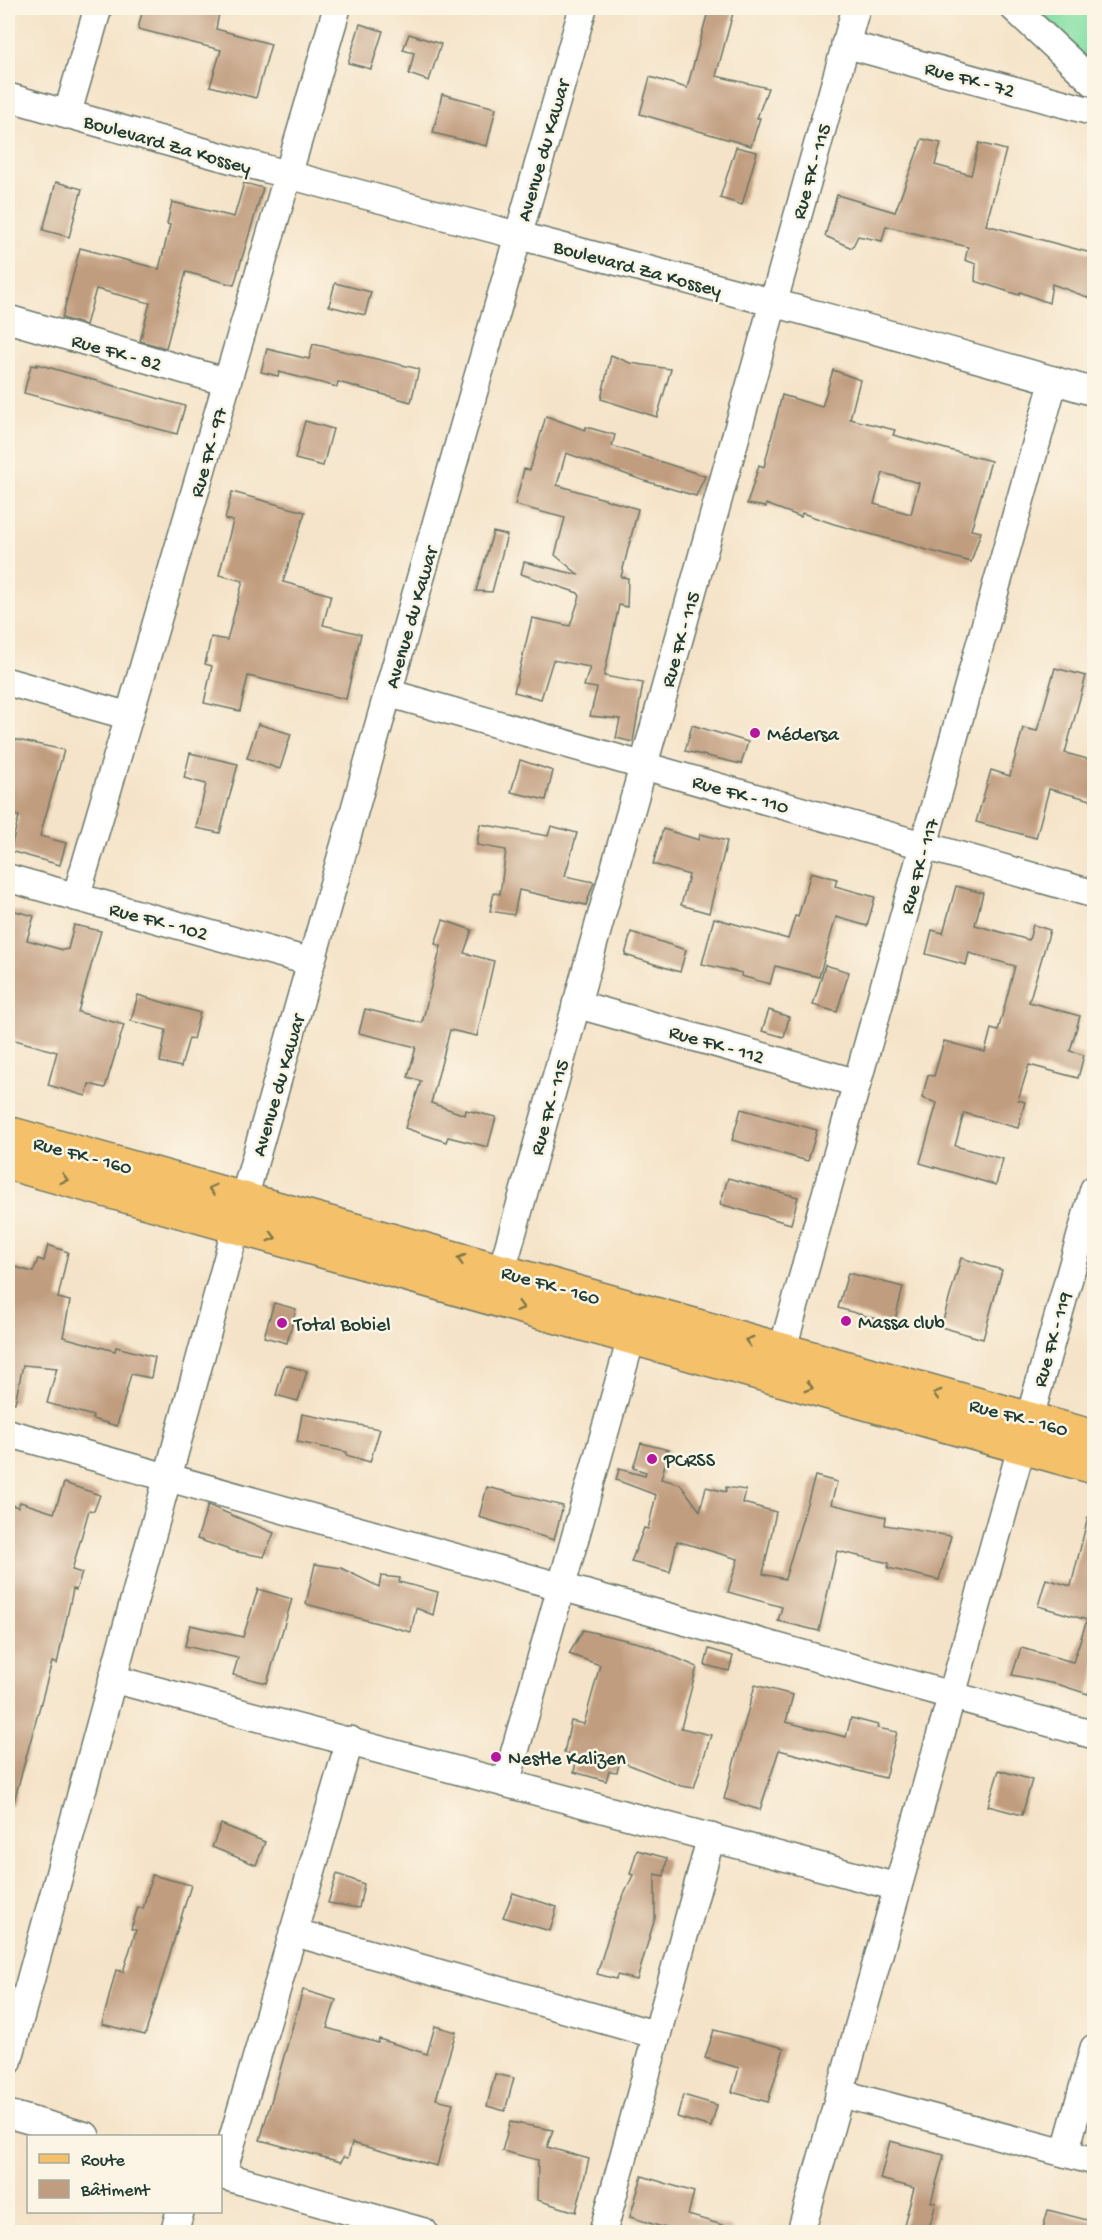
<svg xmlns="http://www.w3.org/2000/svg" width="1102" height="2240" font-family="'Gochi Hand',sans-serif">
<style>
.green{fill:#85e0a6;stroke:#528e6d;stroke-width:1.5}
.building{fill:#c19d7f;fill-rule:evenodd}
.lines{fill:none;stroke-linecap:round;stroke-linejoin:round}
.minor-casing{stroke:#6a7768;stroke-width:30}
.major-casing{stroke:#6a7768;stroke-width:36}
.minor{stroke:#fff;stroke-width:27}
.major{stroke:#f4c16a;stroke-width:33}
.oneway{stroke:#7f784c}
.poi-dot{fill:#b5179e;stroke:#fcf5e5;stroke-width:2}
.labels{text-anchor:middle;stroke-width:5;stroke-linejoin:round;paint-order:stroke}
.street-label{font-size:20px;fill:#1f3d34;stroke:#fcf5e5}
.poi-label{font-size:20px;fill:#1f3d34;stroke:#fcf5e5;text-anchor:start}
</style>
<rect width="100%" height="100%" fill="#fcf5e5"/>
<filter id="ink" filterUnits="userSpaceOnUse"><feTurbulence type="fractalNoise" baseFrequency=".0167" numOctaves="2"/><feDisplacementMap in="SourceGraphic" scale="12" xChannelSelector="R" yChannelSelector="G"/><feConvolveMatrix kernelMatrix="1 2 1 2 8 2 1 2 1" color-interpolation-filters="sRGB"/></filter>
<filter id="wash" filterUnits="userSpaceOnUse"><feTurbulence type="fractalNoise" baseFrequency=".008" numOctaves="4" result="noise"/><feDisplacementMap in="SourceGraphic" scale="24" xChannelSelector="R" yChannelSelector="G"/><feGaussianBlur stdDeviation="1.35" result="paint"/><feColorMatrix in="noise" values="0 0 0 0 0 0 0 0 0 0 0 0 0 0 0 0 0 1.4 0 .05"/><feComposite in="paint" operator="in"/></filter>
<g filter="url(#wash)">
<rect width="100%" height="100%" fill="#f4e3c8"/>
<path class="green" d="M 1016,8 L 1094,8 L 1094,76 Z"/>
<g id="blocks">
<g class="building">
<path d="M 143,8 L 220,8 L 216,29 L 271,44 L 256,98 L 210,86 L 221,50 L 138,29 Z"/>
<path d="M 709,8 L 733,13 L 716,76 L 768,88 L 757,118 L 760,118 L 751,146 L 640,114 L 650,77 L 687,88 Z"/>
<path d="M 360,24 L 383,31 L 371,69 L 348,63 Z"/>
<path d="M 409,34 L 441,44 L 429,81 L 409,74 L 414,53 L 403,50 Z"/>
<path d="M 442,94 L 496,108 L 487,146 L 433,133 Z"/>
<path d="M 922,139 L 941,143 L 935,165 L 971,175 L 979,143 L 1006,150 L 986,225 L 1095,254 L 1095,300 L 1052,284 L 1049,303 L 1020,292 L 1019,295 L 975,281 L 976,264 L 965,260 L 968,247 L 886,226 L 882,241 L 858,236 L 852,248 L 825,236 L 837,195 L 895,212 Z"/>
<path d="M 736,147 L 757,152 L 742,205 L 720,198 Z"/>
<path d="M 56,182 L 82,189 L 69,237 L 43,230 Z"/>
<path d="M 244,183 L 263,188 L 234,285 L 186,272 L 166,348 L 140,341 L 150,303 L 96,289 L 86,325 L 62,318 L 80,248 L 159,269 L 170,225 L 167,224 L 172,202 L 234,217 Z"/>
<path d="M 335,283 L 371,292 L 365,315 L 329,306 Z"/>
<path d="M 313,344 L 419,369 L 411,402 L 338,382 L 337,387 L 279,372 L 278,376 L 261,372 L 267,349 L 309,359 Z"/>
<path d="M 611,355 L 630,363 L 671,369 L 657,417 L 601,399 Z"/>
<path d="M 37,364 L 185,406 L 177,434 L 24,393 L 31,365 L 37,366 Z"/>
<path d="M 833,370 L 860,380 L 850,419 L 895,430 L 893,435 L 991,461 L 971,530 L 981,532 L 971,562 L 834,524 L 802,513 L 801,517 L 766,504 L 766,507 L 747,504 L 759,465 L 764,467 L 782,395 L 822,407 ZM 883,473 L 919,483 L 911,514 L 874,504 Z"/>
<path d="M 546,416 L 585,430 L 586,427 L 615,435 L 612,446 L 705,476 L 696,496 L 645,481 L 566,453 L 557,485 L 638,509 L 621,577 L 628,578 L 627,607 L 619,605 L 604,676 L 643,683 L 633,742 L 616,738 L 620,719 L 590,716 L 597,688 L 584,686 L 590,667 L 553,660 L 541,699 L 514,692 L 532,618 L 570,626 L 580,596 L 578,593 L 521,574 L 524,562 L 579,575 L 555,555 L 565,518 L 515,505 L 524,469 L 530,470 Z"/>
<path d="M 305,421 L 333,429 L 323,466 L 295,459 Z"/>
<path d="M 232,492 L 305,512 L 283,582 L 331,595 L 323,625 L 361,634 L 346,699 L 248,676 L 240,711 L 204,703 L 212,666 L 205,664 L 211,637 L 227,640 L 243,581 L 219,575 L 233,521 L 225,519 Z"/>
<path d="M 493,532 L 507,535 L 492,592 L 476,591 Z"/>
<path d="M 1055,668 L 1086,676 L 1065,753 L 1095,761 L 1095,801 L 1049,789 L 1036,838 L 976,822 L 991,770 L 1010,776 L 1023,728 L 1037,731 Z"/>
<path d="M 258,724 L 291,734 L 280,769 L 247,758 Z"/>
<path d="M 692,725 L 748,742 L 741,764 L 685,751 Z"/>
<path d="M 13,739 L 64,750 L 40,836 L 66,843 L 60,865 L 10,851 L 19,816 L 8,814 L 8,760 Z"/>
<path d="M 190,753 L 238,764 L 220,833 L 196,828 L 206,784 L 184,778 Z"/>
<path d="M 520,760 L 553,771 L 546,800 L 511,792 Z"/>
<path d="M 480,824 L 548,836 L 551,826 L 577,833 L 565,876 L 594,882 L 586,905 L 519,890 L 514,915 L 490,911 L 494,893 L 500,894 L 506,850 L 477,845 Z"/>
<path d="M 663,829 L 699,840 L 700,834 L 727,841 L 709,913 L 681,905 L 689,875 L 653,864 Z"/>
<path d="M 811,872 L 837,879 L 835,886 L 875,897 L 867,926 L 836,917 L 819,977 L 775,966 L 770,984 L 741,976 L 742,973 L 702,964 L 714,918 L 788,939 L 795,916 L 798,917 Z"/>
<path d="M 956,886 L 983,893 L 975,925 L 1029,940 L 1033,925 L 1050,930 L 1029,1002 L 1080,1016 L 1070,1051 L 1084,1055 L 1078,1078 L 1029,1065 L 1018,1100 L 1025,1102 L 1018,1128 L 964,1113 L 955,1146 L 1003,1159 L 996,1185 L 920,1163 L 937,1103 L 922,1098 L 928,1075 L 934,1076 L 944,1041 L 985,1052 L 991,1029 L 998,1031 L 1015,966 L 969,953 L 966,965 L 926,954 L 932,930 L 943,933 Z"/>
<path d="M 8,909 L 34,916 L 27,940 L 63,950 L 68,949 L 74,925 L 101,931 L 78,1012 L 124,1025 L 105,1088 L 89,1084 L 86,1096 L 48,1085 L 57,1052 L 8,1038 Z"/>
<path d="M 443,920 L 472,930 L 464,953 L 494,961 L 477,1036 L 450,1030 L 431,1103 L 465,1115 L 466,1110 L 496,1117 L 488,1147 L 448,1137 L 446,1142 L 405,1128 L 421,1081 L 408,1077 L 416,1047 L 359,1033 L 365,1009 L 422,1023 L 441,946 L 435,944 Z"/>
<path d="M 631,932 L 686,950 L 680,972 L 625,955 Z"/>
<path d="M 825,965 L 849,972 L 837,1012 L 813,1005 Z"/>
<path d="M 138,995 L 200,1013 L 193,1039 L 189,1038 L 181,1067 L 160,1062 L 166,1030 L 131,1021 Z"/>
<path d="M 769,1010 L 789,1017 L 784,1037 L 762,1031 Z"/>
<path d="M 741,1109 L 817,1130 L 808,1161 L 732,1140 Z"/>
<path d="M 728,1178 L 798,1197 L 791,1224 L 720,1204 Z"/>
<path d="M 48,1245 L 68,1252 L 58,1298 L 70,1301 L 63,1337 L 115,1351 L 116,1347 L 155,1357 L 151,1378 L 131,1374 L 117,1426 L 92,1419 L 93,1416 L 47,1403 L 57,1368 L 23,1365 L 15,1403 L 8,1402 L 8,1265 L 33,1272 L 38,1259 L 44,1261 Z"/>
<path d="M 961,1258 L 1002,1270 L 983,1339 L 941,1327 Z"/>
<path d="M 848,1273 L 903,1287 L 894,1324 L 838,1308 Z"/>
<path d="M 274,1303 L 296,1309 L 287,1343 L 264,1337 Z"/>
<path d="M 285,1365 L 307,1371 L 298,1401 L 276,1395 Z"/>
<path d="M 302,1414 L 380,1429 L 370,1462 L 346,1455 L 347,1452 L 297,1442 Z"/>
<path d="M 641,1443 L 669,1450 L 661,1479 L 680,1484 L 700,1511 L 706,1487 L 726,1492 L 726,1487 L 746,1490 L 743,1503 L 776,1512 L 763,1574 L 785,1579 L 815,1476 L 837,1482 L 831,1504 L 886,1517 L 885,1525 L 951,1536 L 939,1580 L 888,1568 L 889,1563 L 837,1551 L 819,1631 L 778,1621 L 782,1607 L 728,1592 L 738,1559 L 677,1541 L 670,1572 L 631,1562 L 644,1528 L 648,1529 L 656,1495 L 616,1480 L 619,1469 L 645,1476 L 646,1472 L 633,1468 Z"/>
<path d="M 64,1483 L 100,1495 L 94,1511 L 89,1510 L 72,1570 L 82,1573 L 76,1590 L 73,1589 L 57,1664 L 52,1662 L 13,1805 L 8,1804 L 8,1504 L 18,1507 L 20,1502 L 54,1513 Z"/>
<path d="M 487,1487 L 563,1506 L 554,1540 L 479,1517 Z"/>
<path d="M 208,1505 L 274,1533 L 264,1557 L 233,1551 L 197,1539 Z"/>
<path d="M 1088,1517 L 1095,1517 L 1095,1675 L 1088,1694 L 1060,1685 L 1012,1675 L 1021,1648 L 1073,1662 L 1087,1620 L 1038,1606 L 1046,1579 L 1071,1586 Z"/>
<path d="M 315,1564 L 341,1568 L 379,1587 L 381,1576 L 400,1578 L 399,1582 L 438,1592 L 433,1615 L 416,1608 L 411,1632 L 306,1604 Z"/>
<path d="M 258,1589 L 292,1599 L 267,1683 L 233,1675 L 238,1658 L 185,1646 L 190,1625 L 243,1637 Z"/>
<path d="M 583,1630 L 647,1645 L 697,1667 L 681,1728 L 711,1735 L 694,1788 L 681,1786 L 620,1761 L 617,1772 L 609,1771 L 606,1781 L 574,1772 L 577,1756 L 564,1753 L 571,1721 L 584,1724 L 600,1665 L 569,1654 Z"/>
<path d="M 709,1649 L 733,1656 L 729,1671 L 705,1665 Z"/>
<path d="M 755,1685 L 793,1695 L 786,1722 L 846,1737 L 851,1718 L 878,1725 L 877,1728 L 897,1732 L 885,1778 L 779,1750 L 760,1810 L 724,1799 Z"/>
<path d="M 999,1770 L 1032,1780 L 1022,1815 L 988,1806 Z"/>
<path d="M 221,1824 L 265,1842 L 256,1865 L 212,1847 Z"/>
<path d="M 637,1850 L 667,1858 L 664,1876 L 655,1874 L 655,1918 L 637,1980 L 617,1975 L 616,1979 L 597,1974 L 615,1914 L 633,1875 L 630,1874 Z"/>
<path d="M 337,1874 L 364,1884 L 359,1908 L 328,1903 Z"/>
<path d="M 152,1875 L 191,1885 L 145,2035 L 102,2024 L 116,1970 L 123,1972 L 136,1930 L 131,1929 L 138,1907 L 143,1909 Z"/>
<path d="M 513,1893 L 557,1907 L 550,1931 L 503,1917 Z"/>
<path d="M 303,1990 L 336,2000 L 327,2028 L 378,2043 L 379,2039 L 427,2054 L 435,2026 L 456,2032 L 436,2099 L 453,2103 L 437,2166 L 352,2143 L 348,2158 L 343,2157 L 341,2162 L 260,2140 Z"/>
<path d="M 714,2030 L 784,2048 L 768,2102 L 732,2092 L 739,2068 L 705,2058 Z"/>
<path d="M 495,2074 L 514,2078 L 505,2111 L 487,2106 Z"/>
<path d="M 683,2095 L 717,2105 L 711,2127 L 677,2117 Z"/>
<path d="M 510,2122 L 553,2130 L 547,2147 L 589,2159 L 576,2212 L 537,2200 L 538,2160 L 502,2151 Z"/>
<path d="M 890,2141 L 944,2155 L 931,2202 L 936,2203 L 928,2232 L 902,2232 L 914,2188 L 880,2179 Z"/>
<path d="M 642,2176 L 694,2192 L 688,2215 L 733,2228 L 732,2232 L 678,2232 L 630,2217 Z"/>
<path d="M 1048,2210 L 1095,2222 L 1095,2232 L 1042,2232 Z"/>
</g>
</g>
</g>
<g filter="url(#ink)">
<use href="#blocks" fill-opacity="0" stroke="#6a7768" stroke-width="1.5"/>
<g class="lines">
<defs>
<g id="minor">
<path d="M 1014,8 L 1094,83"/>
<path d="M 845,44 L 1094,112"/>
<path d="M 8,97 C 368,201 734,287 1094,392"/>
<path d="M 67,115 L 98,8"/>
<path d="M 8,319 L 227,382"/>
<path d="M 8,682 L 129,716"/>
<path d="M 388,693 L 1094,894"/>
<path d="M 8,878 L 311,962"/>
<path d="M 76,897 L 337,8"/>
<path d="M 576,1004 L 857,1083"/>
<path d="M 502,1270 L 856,8"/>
<path d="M 782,1351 L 1054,380"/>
<path d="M 8,1433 L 1094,1735"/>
<path d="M 113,1679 L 897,1887"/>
<path d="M 506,1783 L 631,1339"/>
<path d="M 293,1932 L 657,2035"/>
<path d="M 8,2062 L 244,1198 L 583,8"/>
<path d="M 839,2093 L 1094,2161"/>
<path d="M 8,2114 L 86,2136"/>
<path d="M 1065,2153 L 1094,2048"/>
<path d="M 220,2175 L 424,2232"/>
<path d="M 222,2175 L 350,1740"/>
<path d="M 174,2232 L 180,2212"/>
<path d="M 603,2232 L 711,1837"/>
<path d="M 801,2232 L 1094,1189"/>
</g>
<g id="major">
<path d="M 8,1133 L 1094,1437"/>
<path d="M 8,1163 L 1094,1467"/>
</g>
</defs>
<use href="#minor" class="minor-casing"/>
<use href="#major" class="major-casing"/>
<use href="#minor" class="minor"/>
<use href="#major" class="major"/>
</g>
<defs><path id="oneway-chevron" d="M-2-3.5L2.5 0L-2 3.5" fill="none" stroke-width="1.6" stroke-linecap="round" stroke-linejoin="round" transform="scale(1.5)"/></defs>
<g class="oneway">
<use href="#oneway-chevron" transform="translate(64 1179) rotate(16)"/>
<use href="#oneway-chevron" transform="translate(212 1189) rotate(-165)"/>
<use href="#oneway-chevron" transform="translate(272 1237) rotate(16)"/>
<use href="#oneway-chevron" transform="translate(461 1259) rotate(-164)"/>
<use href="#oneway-chevron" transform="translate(520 1307) rotate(16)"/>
<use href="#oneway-chevron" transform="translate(749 1341) rotate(-164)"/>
<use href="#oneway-chevron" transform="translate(809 1387) rotate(16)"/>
<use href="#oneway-chevron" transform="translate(937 1394) rotate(-164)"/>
</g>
</g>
<g class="poi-dot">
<circle cx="755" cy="733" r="6"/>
<circle cx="846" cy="1321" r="6"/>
<circle cx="282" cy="1323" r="6"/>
<circle cx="652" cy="1459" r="6"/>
<circle cx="496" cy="1757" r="6"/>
</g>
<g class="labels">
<g class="street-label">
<text transform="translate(970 78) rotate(15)" y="7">Rue FK - 72</text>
<text transform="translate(168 143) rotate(16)" y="7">Boulevard Za Kossey</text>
<text transform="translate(542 150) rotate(-74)" y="7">Avenue du Kawar</text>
<text transform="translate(810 171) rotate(-74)" y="7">Rue FK - 115</text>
<text transform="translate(638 267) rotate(15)" y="7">Boulevard Za Kossey</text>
<text transform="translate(117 351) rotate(16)" y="7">Rue FK - 82</text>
<text transform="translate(207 452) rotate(-74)" y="7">Rue FK - 97</text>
<text transform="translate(410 617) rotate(-74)" y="7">Avenue du Kawar</text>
<text transform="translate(679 639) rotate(-74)" y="7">Rue FK - 115</text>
<text transform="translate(741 793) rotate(16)" y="7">Rue FK - 110</text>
<text transform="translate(918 866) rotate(-74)" y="7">Rue FK - 117</text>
<text transform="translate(159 920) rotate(15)" y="7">Rue FK - 102</text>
<text transform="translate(717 1043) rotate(16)" y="7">Rue FK - 112</text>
<text transform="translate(277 1085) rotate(-74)" y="7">Avenue du Kawar</text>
<text transform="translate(548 1107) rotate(-74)" y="7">Rue FK - 115</text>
<text transform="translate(83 1154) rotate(15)" y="7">Rue FK - 160</text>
<text transform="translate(551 1284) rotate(16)" y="7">Rue FK - 160</text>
<text transform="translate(1051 1339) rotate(-74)" y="7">Rue FK - 119</text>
<text transform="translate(1019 1416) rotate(15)" y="7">Rue FK - 160</text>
</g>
<g class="poi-label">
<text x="767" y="740">Médersa</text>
<text x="858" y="1328">Massa club</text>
<text x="294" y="1330">Total Bobiel</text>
<text x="664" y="1466">PCRSS</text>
<text x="508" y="1764">Nestle Kalizen</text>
</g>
</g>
<rect width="1102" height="2240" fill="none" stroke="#fcf5e5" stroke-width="30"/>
<rect x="27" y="2135" width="195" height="78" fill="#fcf5e5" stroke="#a4ab9e" stroke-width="1.5"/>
<rect x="39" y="2154" width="30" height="9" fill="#f4c16a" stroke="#a4ab9e" stroke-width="1.5"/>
<text x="81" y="2165" font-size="18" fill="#1f3d34">Route</text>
<rect x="39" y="2180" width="30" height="18" fill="#c19d7f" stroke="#a4ab9e" stroke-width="1.5"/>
<text x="81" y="2195" font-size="18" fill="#1f3d34">Bâtiment</text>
</svg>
